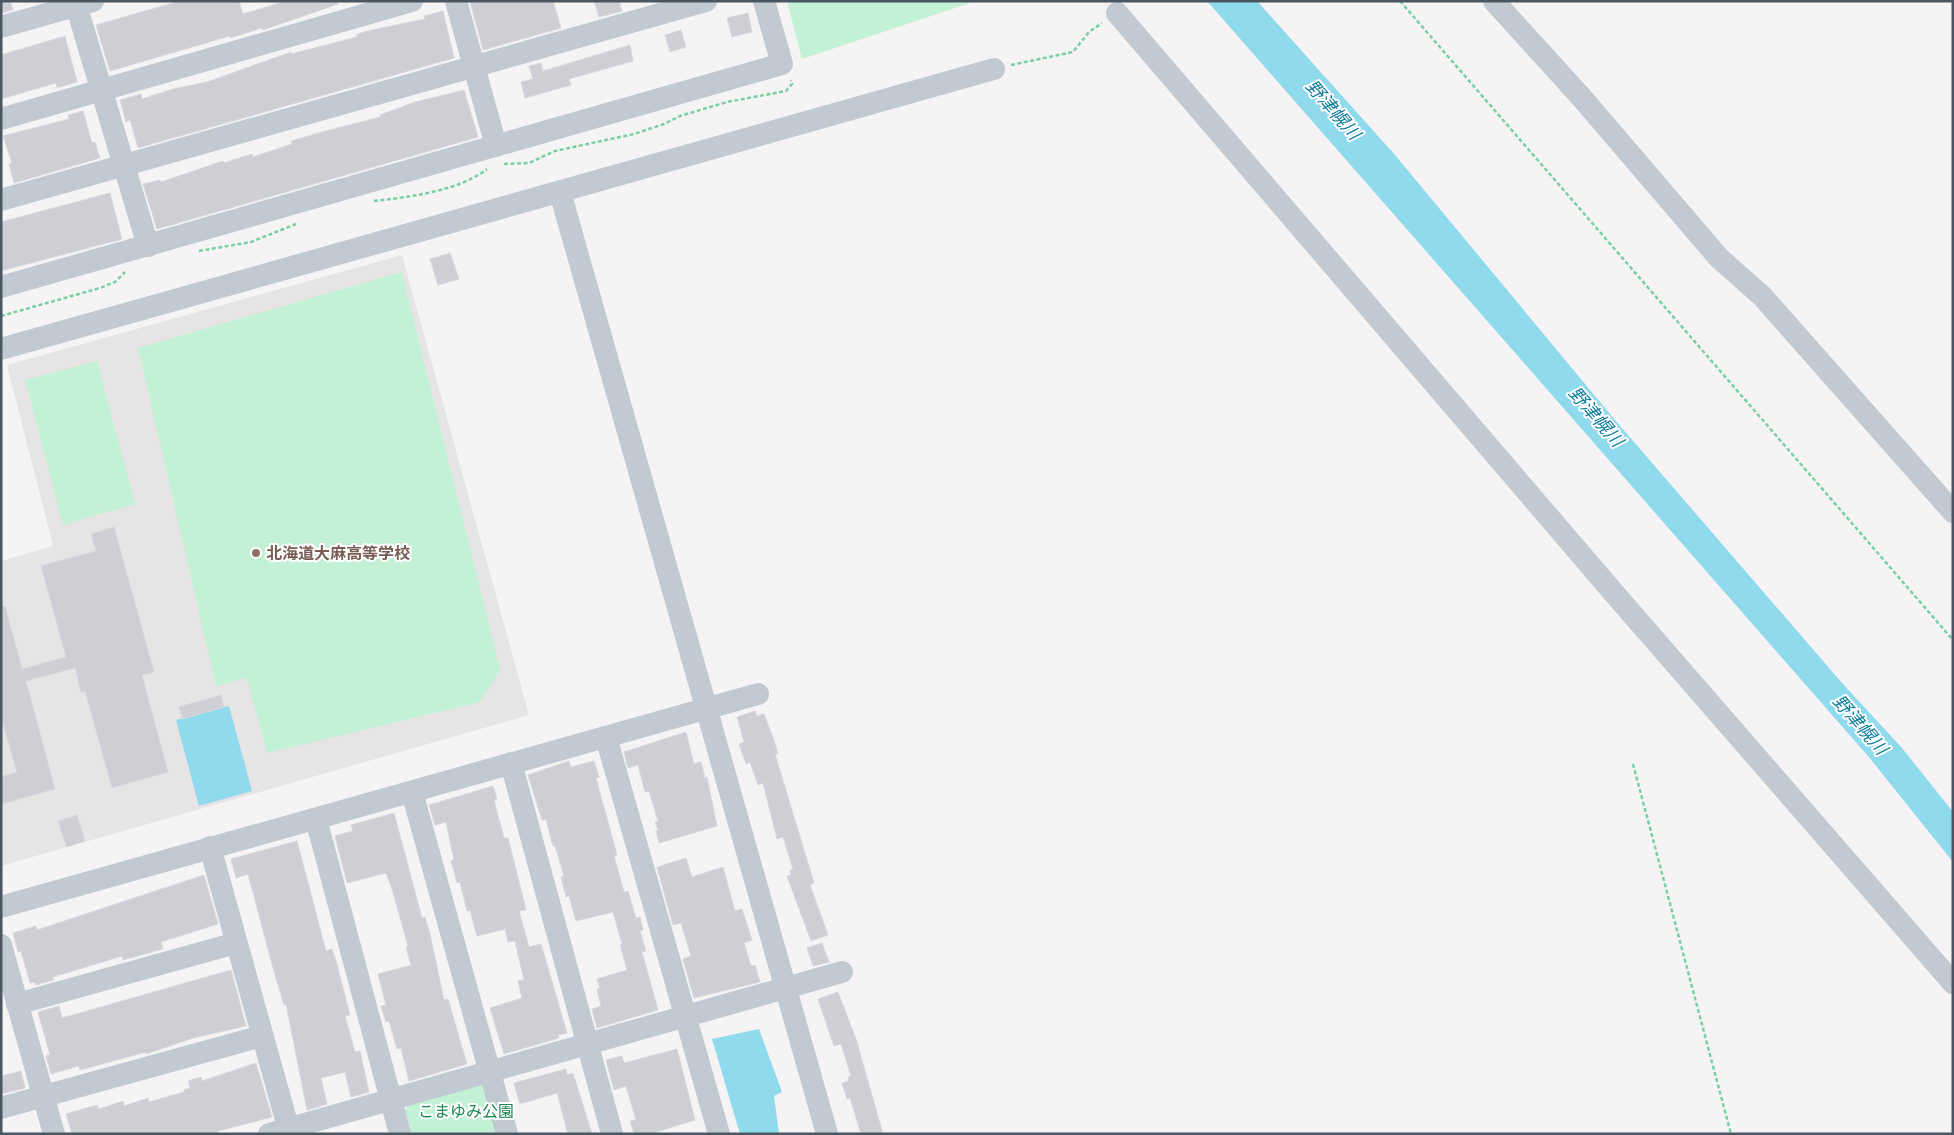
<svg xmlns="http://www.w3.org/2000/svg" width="1954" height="1135" font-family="'Roboto Condensed','Noto Sans JP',sans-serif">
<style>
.education{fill:#e6e4e5}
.green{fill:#c3f1d5}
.water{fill:#90daee}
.building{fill:#cdcfd5;stroke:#d7d9de}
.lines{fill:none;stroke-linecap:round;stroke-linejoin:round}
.path{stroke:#7ad0a6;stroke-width:2.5;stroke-dasharray:4 2.5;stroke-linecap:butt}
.minor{stroke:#c1cad2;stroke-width:22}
.education-dot{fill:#8d6e63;stroke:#fff;stroke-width:2}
.labels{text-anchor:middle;stroke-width:4;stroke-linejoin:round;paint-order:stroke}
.education-label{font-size:16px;font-weight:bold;fill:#785e54;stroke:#fff;text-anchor:start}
.park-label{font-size:16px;fill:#17864f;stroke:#fff}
.water-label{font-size:18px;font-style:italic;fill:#0c7c9b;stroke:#fff}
</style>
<rect width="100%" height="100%" fill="#f5f3f3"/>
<path class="education" d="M 402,255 L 529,715 L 1,866 L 1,561 L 53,546 L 7,365 Z"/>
<g class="green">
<path d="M 787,1 L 968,1 L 970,3 L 802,59 Z"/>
<path d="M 402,272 L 500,670 L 480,702 L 267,753 L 247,678 L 216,686 L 138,348 Z"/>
<path d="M 97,361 L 135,504 L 63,525 L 25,380 Z"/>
<path d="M 481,1084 L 497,1134 L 411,1134 L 405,1110 L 414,1099 Z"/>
</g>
<g class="water">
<path d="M 1207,1 L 1257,1 L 1395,155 L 1615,420 L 1842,683 L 1902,748 L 1953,812 L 1953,862 L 1868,756 Z"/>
<path d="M 229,706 L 252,791 L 199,806 L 176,720 Z"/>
<path d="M 759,1029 L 782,1092 L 774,1096 L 779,1134 L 740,1134 L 712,1039 Z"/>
</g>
<g class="building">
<path d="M 1,1 L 10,1 L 13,10 L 1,13 Z"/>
<path d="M 180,1 L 239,1 L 243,14 L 286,1 L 338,1 L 338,4 L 263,30 L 262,28 L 230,38 L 230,36 L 110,71 L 96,25 Z"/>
<path d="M 470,1 L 553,1 L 561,28 L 483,50 Z"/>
<path d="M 594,1 L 619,1 L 622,11 L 599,17 Z"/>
<path d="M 443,11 L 454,58 L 138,148 L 130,120 L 126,122 L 120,100 L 141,94 L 142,99 L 173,89 L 207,82 L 291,52 L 291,54 L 357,37 L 357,34 L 372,30 L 425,19 L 424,16 Z"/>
<path d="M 748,13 L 752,32 L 732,37 L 727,18 Z"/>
<path d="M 681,30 L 686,47 L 670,52 L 665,35 Z"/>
<path d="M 65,36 L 77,82 L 57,88 L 56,83 L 1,99 L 1,55 Z"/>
<path d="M 630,45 L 633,61 L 569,79 L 571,85 L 525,98 L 521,82 L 533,79 L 529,66 L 541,63 L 543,71 Z"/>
<path d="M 464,90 L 478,137 L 157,229 L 143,184 L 160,180 L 161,182 L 223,161 L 224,163 L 252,154 L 253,157 L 292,144 L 291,141 L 322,132 L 380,117 L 380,115 L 415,102 Z"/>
<path d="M 83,111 L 92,143 L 95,142 L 100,158 L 14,183 L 9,164 L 12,163 L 3,136 L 69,119 L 68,115 Z"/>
<path d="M 110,193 L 122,239 L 1,271 L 1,222 Z"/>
<path d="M 450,253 L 459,279 L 438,285 L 430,259 Z"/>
<path d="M 114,527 L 154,672 L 142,675 L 168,772 L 112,788 L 85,691 L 81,692 L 75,668 L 26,681 L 55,789 L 1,804 L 1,777 L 17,772 L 1,717 L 1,607 L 5,606 L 22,669 L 66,657 L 41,566 L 96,551 L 91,534 Z"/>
<path d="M 221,695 L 224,707 L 182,719 L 179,707 Z"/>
<path d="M 755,711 L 757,716 L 764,714 L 774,740 L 778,754 L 775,754 L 814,883 L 810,885 L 828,935 L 811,941 L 787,876 L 791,875 L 790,870 L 793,869 L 783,837 L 777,839 L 763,783 L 758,785 L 750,762 L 746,764 L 739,744 L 744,742 L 737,717 Z"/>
<path d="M 686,732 L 694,764 L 701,762 L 705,778 L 707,777 L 717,826 L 659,843 L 656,831 L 658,830 L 655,822 L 658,821 L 649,791 L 645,792 L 638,765 L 628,768 L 624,752 Z"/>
<path d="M 569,761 L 571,767 L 594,761 L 599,777 L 596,778 L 617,855 L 614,856 L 624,892 L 628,891 L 636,918 L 640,917 L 643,930 L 640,931 L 646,951 L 642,952 L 658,1010 L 597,1028 L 592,1009 L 601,1006 L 597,989 L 600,988 L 597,979 L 627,970 L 620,945 L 622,944 L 613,912 L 576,921 L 569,896 L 566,897 L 561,877 L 564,876 L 555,846 L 553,846 L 546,819 L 542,820 L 528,775 Z"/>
<path d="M 493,786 L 497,799 L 494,800 L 504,838 L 508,838 L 526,910 L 519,911 L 529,947 L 541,944 L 567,1033 L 558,1035 L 559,1038 L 504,1054 L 490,1008 L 522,998 L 518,981 L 524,980 L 515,941 L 508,942 L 505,929 L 477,936 L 470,910 L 467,911 L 460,882 L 457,883 L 451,861 L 454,860 L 446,822 L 435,825 L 429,805 Z"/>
<path d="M 394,813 L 422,918 L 425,917 L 430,934 L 444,1000 L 448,999 L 467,1064 L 409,1081 L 401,1048 L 397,1049 L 389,1021 L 386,1022 L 381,1006 L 386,1005 L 378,974 L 411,965 L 406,947 L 408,946 L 392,889 L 386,873 L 347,883 L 335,836 L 353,831 L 351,825 Z"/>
<path d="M 77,815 L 85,841 L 67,847 L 58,821 Z"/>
<path d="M 297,841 L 326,951 L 332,949 L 336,961 L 350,1015 L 345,1016 L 355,1052 L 360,1051 L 369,1092 L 351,1097 L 345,1072 L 321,1078 L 327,1104 L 307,1110 L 286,1004 L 284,1005 L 273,968 L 248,874 L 236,878 L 231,859 Z"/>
<path d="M 686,858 L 692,877 L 723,867 L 735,911 L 742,909 L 752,940 L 744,943 L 751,966 L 755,965 L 760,982 L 694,998 L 683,959 L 691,956 L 681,923 L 673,925 L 657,867 Z"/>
<path d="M 204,875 L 218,924 L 161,942 L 163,949 L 123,960 L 122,956 L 53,977 L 54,980 L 36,985 L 35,982 L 30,983 L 21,951 L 18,952 L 13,933 L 36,926 L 37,930 Z"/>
<path d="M 822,943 L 829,962 L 813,966 L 807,948 Z"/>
<path d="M 231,970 L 246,1026 L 193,1038 L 146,1054 L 146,1052 L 80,1070 L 79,1066 L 51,1074 L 46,1056 L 50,1055 L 38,1012 L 59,1006 L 62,1018 Z"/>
<path d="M 838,992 L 856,1039 L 883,1134 L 861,1134 L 850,1098 L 847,1099 L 842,1083 L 849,1081 L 848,1077 L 851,1076 L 841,1044 L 834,1046 L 818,999 Z"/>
<path d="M 677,1049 L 695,1120 L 656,1132 L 657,1134 L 634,1134 L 630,1121 L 636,1120 L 626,1086 L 614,1090 L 606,1060 L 622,1056 L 624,1063 Z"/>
<path d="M 256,1063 L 272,1117 L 218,1131 L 218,1134 L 72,1134 L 66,1114 L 97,1105 L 99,1109 L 123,1101 L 124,1106 L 148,1098 L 149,1102 L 184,1092 L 184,1090 L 190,1088 L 188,1081 L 201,1077 L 202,1081 Z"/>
<path d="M 566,1069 L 567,1075 L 573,1073 L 592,1134 L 568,1134 L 557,1093 L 520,1104 L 514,1083 Z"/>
<path d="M 21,1071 L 25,1088 L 1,1094 L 1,1076 Z"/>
</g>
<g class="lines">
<g class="path">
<path d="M 1400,1 L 1953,640"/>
<path d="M 1011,65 L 1073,52 L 1089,32 L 1102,23"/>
<path d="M 504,164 L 529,163 L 555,151 L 634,134 L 664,124 L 680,116 L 727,102 L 786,91 L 792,84 L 791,80"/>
<path d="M 374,201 C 409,197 459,191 487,169"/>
<path d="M 199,251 L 251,242 L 296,224"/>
<path d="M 1,316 L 100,288 L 115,282 L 125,272"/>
<path d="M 1633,764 L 1731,1134"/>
</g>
<g class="minor">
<path d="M 75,1 L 148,246"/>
<path d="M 456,1 L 496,146"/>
<path d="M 1494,1 L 1582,98 L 1719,258 L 1762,296 L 1953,512"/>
<path d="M 1117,13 L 1613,592 L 1953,983"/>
<path d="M 1,27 L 93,1"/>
<path d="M 1,119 L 412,1"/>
<path d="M 560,192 L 827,1134"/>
<path d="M 1,200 L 706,1"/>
<path d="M 1,287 L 782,64 L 764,1"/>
<path d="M 1,349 L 994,69"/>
<path d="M 606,737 L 719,1134"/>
<path d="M 511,763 L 612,1134"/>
<path d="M 412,792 L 507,1134"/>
<path d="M 316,819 L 400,1134"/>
<path d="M 210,847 L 290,1134"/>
<path d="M 1,907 L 758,694"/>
<path d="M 1,945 L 54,1134"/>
<path d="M 17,1004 L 236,943"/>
<path d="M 1,1108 L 262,1036"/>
<path d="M 269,1134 L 842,972"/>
</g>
</g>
<circle class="education-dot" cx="256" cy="553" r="5"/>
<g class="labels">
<g class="education-label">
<text x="266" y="559">北海道大麻高等学校</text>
</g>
<g class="park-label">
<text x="466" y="1117">こまゆみ公園</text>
</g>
<g class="water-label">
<text transform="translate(1333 110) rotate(49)" y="6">野津幌川</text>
<text transform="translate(1596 417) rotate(49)" y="6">野津幌川</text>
<text transform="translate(1860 725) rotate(49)" y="6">野津幌川</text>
</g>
</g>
<rect width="1954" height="1135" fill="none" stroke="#4a5661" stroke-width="5"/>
</svg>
